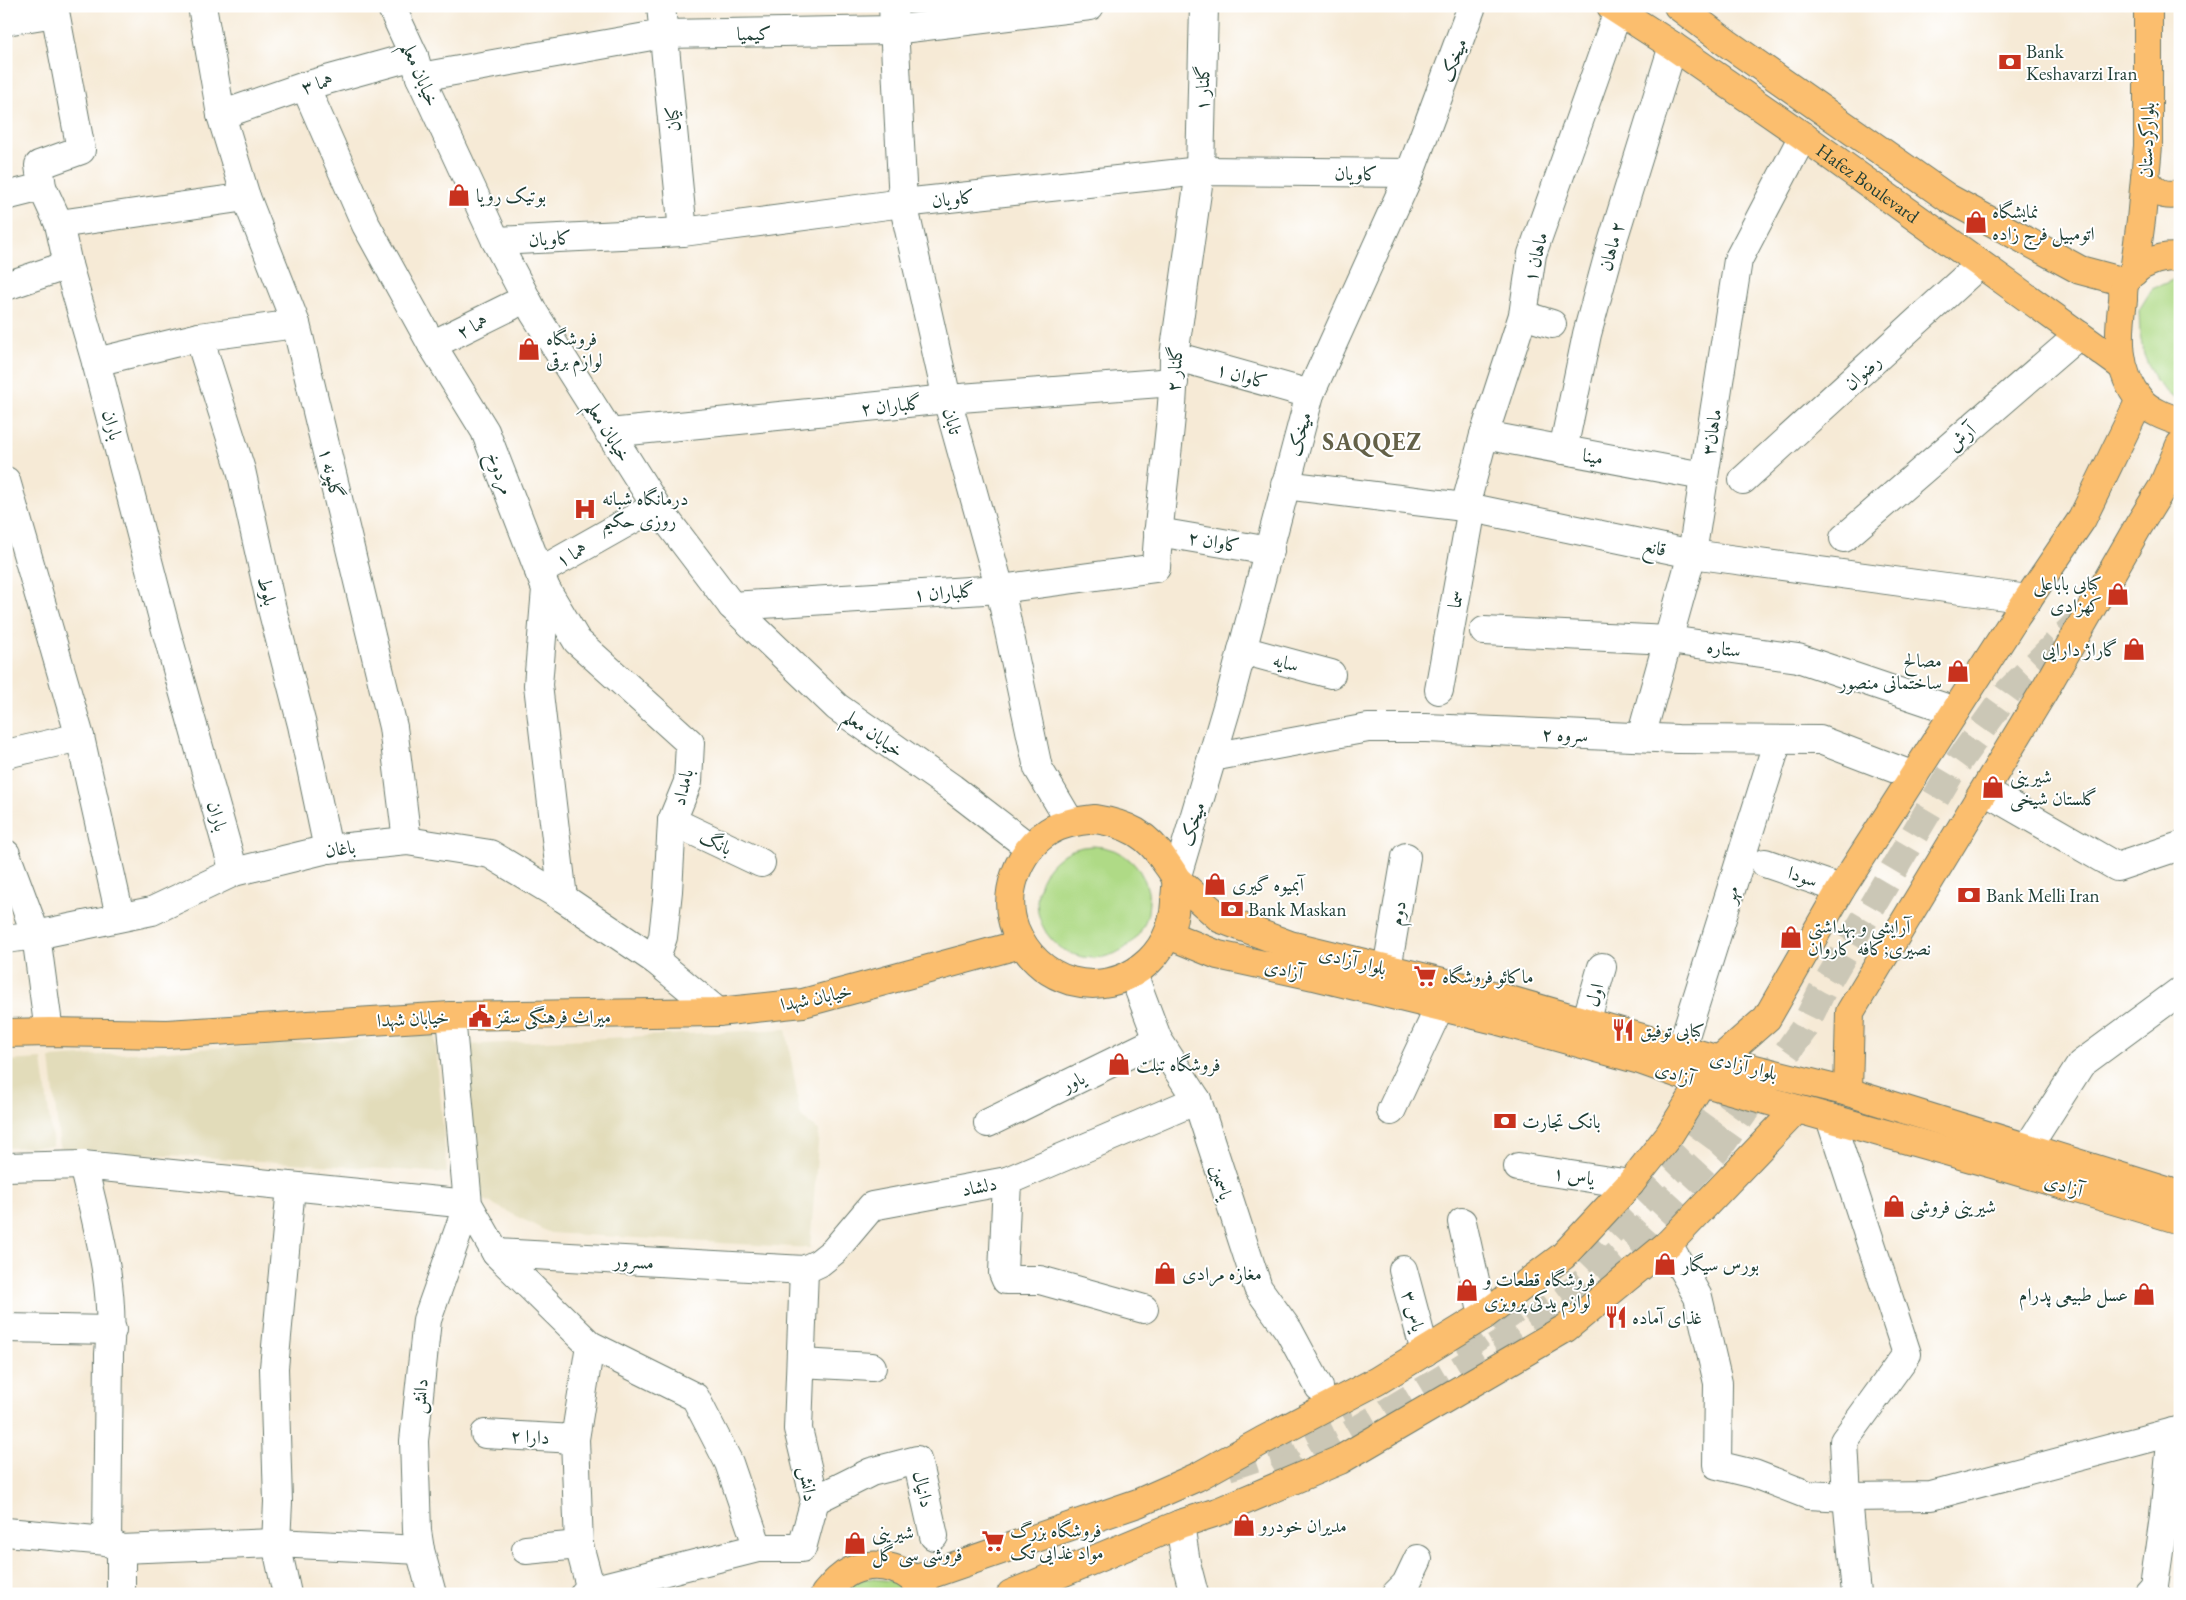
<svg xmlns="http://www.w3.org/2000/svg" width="2186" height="1600" font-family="'EB Garamond',Amiri,serif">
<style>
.built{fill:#e2dcba}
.green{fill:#afda86;stroke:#678c5d}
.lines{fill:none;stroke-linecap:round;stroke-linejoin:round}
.major-tunnel{stroke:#cbc7b6;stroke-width:28;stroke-dasharray:28 14;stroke-linecap:butt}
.minor-casing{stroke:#6a7a6d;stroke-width:30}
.major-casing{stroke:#6a7a6d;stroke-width:30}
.minor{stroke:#fff;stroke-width:28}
.major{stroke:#fbbe6e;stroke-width:28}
.labels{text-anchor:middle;stroke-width:4;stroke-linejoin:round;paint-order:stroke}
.street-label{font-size:19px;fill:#1f3d34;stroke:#fff}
.poi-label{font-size:19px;fill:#1f3d34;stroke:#fff;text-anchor:start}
.district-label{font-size:24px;font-weight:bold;letter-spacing:1px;fill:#646148;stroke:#fff}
</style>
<rect width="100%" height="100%" fill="#fff"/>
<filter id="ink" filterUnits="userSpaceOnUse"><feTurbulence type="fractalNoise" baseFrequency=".02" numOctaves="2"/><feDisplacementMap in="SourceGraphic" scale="10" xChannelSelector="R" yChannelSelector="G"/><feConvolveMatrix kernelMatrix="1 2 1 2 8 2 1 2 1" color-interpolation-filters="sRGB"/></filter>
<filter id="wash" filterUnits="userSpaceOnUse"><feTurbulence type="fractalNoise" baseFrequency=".0096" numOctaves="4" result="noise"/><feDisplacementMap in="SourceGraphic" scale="20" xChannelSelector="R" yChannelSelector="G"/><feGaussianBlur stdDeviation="1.12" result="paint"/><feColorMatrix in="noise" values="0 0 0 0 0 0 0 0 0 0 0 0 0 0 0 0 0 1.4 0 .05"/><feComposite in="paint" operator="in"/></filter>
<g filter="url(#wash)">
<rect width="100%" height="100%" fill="#f6ead6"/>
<g class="built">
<path d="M 786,1029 L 801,1117 L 819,1131 L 810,1248 L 550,1233 L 475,1195 L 466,1045 Z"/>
<path d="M 435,1035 L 447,1173 L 60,1148 L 50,1058 Z"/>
<path d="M 42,1059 L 53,1146 L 6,1148 L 6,1061 Z"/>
</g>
<g class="green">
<path d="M 2175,279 L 2180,281 L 2180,401 L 2170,395 L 2155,381 L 2144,355 L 2140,334 L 2139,310 L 2152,289 Z"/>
<circle cx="1093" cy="902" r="56"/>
<path d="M 863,1578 L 893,1581 L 908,1594 L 838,1594 Z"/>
</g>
</g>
<g filter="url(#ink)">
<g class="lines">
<g class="major-tunnel">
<path d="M 1581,1262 L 1690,1151 L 1747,1073"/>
<path d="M 1458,1351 L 1524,1304"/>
<path d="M 1228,1467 L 1277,1451 L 1352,1414"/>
<path d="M 1278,1477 L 1501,1344 L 1580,1285 L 1636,1237 L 1721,1145 L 1803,1030 L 1822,991 L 1953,769 L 2009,691 L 2080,620"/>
</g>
<defs>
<g id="minor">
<path d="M 54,6 L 81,150 L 39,165 L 42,187 L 59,224 L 68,265 L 96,362 L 166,630 L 234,872"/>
<path d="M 202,6 L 221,115 L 246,197 L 296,324 L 393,727 L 407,841"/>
<path d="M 391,6 L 414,56 L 420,77 L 496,241 L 534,313 L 656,506 L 732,606 L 837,707 L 952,788 L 1030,848"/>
<path d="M 661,6 L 683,232"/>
<path d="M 893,6 L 903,203 L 947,399 L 1000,589 L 1038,768 L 1070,822"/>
<path d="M 6,21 L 55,13"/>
<path d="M 420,77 L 663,34 L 893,30 L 1090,6"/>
<path d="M 305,86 L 366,225 L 432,345 L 485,431 L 546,589 L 538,685 L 563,898"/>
<path d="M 221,115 L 305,86 L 414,56"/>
<path d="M 6,196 L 42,187"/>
<path d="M 59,224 L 246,197"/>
<path d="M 496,241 L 683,232 L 903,203 L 1200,171 L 1410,173"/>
<path d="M 6,286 L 68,265"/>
<path d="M 1523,315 L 1552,324"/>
<path d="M 199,337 L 241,470 L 271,605 L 302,725 L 328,849"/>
<path d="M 432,345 L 511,306"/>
<path d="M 1174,356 L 1310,394"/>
<path d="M 96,362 L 199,337 L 296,324"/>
<path d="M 609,433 L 947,399 L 1174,382"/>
<path d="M 1484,435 L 1703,476"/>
<path d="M 1563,450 L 1587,334 L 1611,246 L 1673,46"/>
<path d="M 1743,480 L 1980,264"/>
<path d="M 6,481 L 80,737 L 120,916"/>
<path d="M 1285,485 L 1472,508 L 1692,554 L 2028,599"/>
<path d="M 1465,507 L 1484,435 L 1523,315 L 1532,254 L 1618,11"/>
<path d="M 1158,532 L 1270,551"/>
<path d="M 1844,538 L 2079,335"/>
<path d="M 539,572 L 656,506"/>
<path d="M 546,589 L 577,641 L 690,743 L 688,782 L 672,821 L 668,891 L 663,937 L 655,960 L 718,1012"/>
<path d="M 732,606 L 1000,589 L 1156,568 C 1159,497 1174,427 1174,356 L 1200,171 L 1204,6"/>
<path d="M 1484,631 L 1669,640 L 1798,658 L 1955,711"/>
<path d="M 1242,650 L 1331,674"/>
<path d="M 1439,690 L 1472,508"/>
<path d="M 1641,737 L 1692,554 L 1738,260 L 1803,136"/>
<path d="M 6,754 L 80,737"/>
<path d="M 1212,757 L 1368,728 L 1426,728 L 1678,739 L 1820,740 L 1914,776"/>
<path d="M 1985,791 L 2117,867 L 2180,846"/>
<path d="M 672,821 L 761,863"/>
<path d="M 6,854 L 36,935 L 49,1032"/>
<path d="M 1765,863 L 1841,889"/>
<path d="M 1176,879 L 1229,700 L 1310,394 L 1410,173 L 1472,6"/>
<path d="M 6,939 L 36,935 L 152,911 L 234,872 L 328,849 L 407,841 L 490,854 L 563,898 L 655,960"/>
<path d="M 1387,969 L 1406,857"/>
<path d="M 1133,974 L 1158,1040 L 1197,1100 L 1258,1288 L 1289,1331 L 1319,1387"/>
<path d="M 451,1016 L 468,1204 L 496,1253 L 590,1345 L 695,1397 L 729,1463 L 758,1548 L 802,1548 L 815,1500 L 798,1429 L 804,1270"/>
<path d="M 1586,1022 L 1602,967"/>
<path d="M 1681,1049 L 1778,740"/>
<path d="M 1391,1111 L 1440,1006"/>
<path d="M 1830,1118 L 1907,1354 L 1844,1441 L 1847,1497 L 1856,1594"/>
<path d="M 988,1123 L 1158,1040"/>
<path d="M 2032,1150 L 2033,1139 L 2081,1064 L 2180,991"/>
<path d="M 83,1165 C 98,1229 116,1288 109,1354 L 107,1541"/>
<path d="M 6,1167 L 83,1165 L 468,1204 L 427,1320 L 414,1441 L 417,1531 L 420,1550 L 432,1594"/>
<path d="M 1518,1167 L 1630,1184"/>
<path d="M 1007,1181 L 1003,1273 L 1006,1280 L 1040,1280 L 1144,1309"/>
<path d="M 1462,1222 L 1483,1316"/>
<path d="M 1668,1244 L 1698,1297 L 1718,1383 L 1717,1465 L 1754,1474 L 1808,1495 L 1847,1497 L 1931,1496 L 2180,1430"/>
<path d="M 496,1253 L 804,1270 L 819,1263 L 834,1251 L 872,1206 L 1007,1181 L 1197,1100"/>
<path d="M 1403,1270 L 1425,1352"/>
<path d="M 6,1328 L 112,1330"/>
<path d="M 590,1345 L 575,1439 L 579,1545 L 591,1590"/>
<path d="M 801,1363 L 872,1367"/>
<path d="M 485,1434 L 575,1439"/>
<path d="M 815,1500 L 871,1472 L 917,1460 L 934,1536"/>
<path d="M 1180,1524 L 1186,1563 L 1194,1594"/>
<path d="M 6,1532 L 107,1541 L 121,1549 L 276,1543 L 420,1550"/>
<path d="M 121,1549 L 121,1594"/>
<path d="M 526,1550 L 579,1545"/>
<path d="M 287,1594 L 276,1543 L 278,1502 L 274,1368 L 291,1187"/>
<path d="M 584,1594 L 591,1590 L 758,1548"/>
<path d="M 1396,1594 L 1406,1584 L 1418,1559"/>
<path d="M 2147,1594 L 2154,1586 L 2164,1516 L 2172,1432"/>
</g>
<g id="major">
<path id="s1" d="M 1611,6 L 1673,46 L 1803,136 L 2122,366"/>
<path d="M 1678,6 L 1727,43 L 1948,198 L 2080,270 L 2125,282"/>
<path d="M 2145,178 C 2154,192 2162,197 2180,194"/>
<path d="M 2180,258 C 2162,255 2135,264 2126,281 C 2123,286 2123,294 2123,300 C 2118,334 2116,372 2140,400 C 2149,411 2166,417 2180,422"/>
<path d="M 2134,272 L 2141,220 L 2148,146 L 2148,6"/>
<path d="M 1095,819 C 1127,824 1148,834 1166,863 C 1169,867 1174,874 1176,879 C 1177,885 1175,895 1175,902 C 1173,956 1124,995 1071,981 C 1044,973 1026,955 1015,929 C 1002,895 1017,852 1048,832 C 1062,823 1078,821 1095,819 Z"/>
<path d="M 1176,879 L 1221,919 L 1290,945 L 1464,987 L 1719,1060 L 1848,1092 L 2180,1195"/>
<path d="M 1169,935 L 1218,955 L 1314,976 L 1499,1021 L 1640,1060 L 1702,1082 L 1996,1165 L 2180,1220"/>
<path d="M 6,1033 L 49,1032 L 167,1034 L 451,1016 L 718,1012 L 803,1003 L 1021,944"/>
<path d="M 1719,1060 L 1767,1018 L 1841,889 L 2017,615 L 2082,519 L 2140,400"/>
<path d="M 1848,1092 L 1850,1012 L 2041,696 L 2139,525 L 2162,488 L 2180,445"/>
<path d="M 914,1580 L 1138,1503 L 1197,1477 L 1262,1441 L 1377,1381 L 1483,1316 L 1563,1256 L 1630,1184 L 1669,1135 L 1702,1082"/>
<path d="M 825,1594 C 833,1585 840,1576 851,1571 C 877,1559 911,1568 925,1594"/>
<path d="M 1011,1594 L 1180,1524 L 1220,1511 L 1340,1460 L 1566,1328 L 1668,1244 L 1797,1109"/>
</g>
</defs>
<use href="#minor" class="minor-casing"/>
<use href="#major" class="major-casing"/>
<use href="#minor" class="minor"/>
<use href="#major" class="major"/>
</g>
</g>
<defs>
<symbol id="bank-bare" viewBox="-9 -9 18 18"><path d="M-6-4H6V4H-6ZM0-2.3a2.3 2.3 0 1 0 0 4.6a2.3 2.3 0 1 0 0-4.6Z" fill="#c8321e" stroke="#fff" stroke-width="2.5" paint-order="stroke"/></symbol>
<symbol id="shop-bare" viewBox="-9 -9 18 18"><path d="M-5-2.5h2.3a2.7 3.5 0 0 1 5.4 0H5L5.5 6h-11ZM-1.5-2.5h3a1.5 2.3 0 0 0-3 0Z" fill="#c8321e" stroke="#fff" stroke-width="2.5" paint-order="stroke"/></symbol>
<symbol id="hospital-bare" viewBox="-9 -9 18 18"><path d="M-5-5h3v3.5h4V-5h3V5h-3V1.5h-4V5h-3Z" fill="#c8321e" stroke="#fff" stroke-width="2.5" paint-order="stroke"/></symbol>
<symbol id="supermarket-bare" viewBox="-9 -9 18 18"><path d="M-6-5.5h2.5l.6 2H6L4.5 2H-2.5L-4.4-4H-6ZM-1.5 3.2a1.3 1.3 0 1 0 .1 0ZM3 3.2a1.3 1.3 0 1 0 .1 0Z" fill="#c8321e" stroke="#fff" stroke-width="2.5" paint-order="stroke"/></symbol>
<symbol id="civic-bare" viewBox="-9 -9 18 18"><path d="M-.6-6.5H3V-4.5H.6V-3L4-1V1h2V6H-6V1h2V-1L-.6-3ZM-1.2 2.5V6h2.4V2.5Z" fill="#c8321e" stroke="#fff" stroke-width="2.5" paint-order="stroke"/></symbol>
<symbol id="restaurant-bare" viewBox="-9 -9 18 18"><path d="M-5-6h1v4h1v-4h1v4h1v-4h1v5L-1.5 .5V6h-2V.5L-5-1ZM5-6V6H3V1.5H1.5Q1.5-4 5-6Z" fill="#c8321e" stroke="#fff" stroke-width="2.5" paint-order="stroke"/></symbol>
</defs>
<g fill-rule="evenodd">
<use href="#bank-bare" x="1994" y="46" width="32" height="32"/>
<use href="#shop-bare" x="443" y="179" width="32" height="32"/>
<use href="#shop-bare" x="1960" y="206" width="32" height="32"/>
<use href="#shop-bare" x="513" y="333" width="32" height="32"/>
<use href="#hospital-bare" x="569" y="493" width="32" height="32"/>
<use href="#shop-bare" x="2102" y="578" width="32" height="32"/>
<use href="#shop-bare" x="2118" y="633" width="32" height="32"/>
<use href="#shop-bare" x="1942" y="655" width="32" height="32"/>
<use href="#shop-bare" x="1977" y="771" width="32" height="32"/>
<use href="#shop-bare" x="1199" y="868" width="32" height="32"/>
<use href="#bank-bare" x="1953" y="879" width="32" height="32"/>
<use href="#bank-bare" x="1216" y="893" width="32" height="32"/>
<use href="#shop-bare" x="1775" y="921" width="32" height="32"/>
<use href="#supermarket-bare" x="1409" y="960" width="32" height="32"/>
<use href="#civic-bare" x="464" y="1000" width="32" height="32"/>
<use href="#restaurant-bare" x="1607" y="1014" width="32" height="32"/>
<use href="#shop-bare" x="1103" y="1048" width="32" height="32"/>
<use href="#bank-bare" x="1489" y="1105" width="32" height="32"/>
<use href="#shop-bare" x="1878" y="1190" width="32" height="32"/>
<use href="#shop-bare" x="1649" y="1248" width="32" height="32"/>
<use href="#shop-bare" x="1149" y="1257" width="32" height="32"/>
<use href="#shop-bare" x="1451" y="1274" width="32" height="32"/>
<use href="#shop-bare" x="2128" y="1278" width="32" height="32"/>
<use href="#restaurant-bare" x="1600" y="1301" width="32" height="32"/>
<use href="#shop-bare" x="1228" y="1509" width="32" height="32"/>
<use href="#supermarket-bare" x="977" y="1525" width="32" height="32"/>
<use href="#shop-bare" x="839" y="1527" width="32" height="32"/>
</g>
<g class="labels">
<g class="street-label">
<text transform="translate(754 33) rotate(-1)" y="7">کیمیا</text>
<text transform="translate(1453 60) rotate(-70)" y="7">میخک</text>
<text transform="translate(421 74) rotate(67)" y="7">خیابان معلم</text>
<text transform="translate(317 83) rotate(-16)" y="7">هما ۳</text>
<text transform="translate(1202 88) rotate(-89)" y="7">گلنار ۱</text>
<text transform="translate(672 119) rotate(-96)" y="7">کیان</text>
<text transform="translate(2146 140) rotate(-88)" y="7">بلوارکردستان</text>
<text transform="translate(1356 173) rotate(1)" y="7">کاویان</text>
<text dy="7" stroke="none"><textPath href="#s1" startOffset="312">Hafez Boulevard</textPath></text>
<text transform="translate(953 198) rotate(-6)" y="7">کاویان</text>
<text transform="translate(550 238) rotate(-3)" y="7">کاویان</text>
<text transform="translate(1611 246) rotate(-74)" y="7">٢ ماهان</text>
<text transform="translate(1535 257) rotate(-76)" y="7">ماهان ۱</text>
<text transform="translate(472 326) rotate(-26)" y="7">هما ۲</text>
<text transform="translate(1174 369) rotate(-86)" y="7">گلنار ۲</text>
<text transform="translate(1862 372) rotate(-42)" y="7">رضوان</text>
<text transform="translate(1242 375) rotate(16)" y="7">کاوان ۱</text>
<text transform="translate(891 405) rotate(-6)" y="7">گلباران ۲</text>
<text transform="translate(953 421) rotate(75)" y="7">تابان</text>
<text transform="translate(113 425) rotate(75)" y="7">باران</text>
<text transform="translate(609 431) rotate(58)" y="7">خیابان معلم</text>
<text transform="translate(1711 432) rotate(-81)" y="7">ماهان۳</text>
<text transform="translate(1299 434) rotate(-75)" y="7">میخک</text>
<text transform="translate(1961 437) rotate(-41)" y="7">آرش</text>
<text transform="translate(1593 456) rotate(10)" y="7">مینا</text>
<text transform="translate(332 473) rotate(77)" y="7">گلپونه ۱</text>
<text transform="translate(501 473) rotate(69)" y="7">مردوخ</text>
<text transform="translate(1214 541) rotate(10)" y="7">کاوان ۲</text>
<text transform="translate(1655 547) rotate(12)" y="7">قانع</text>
<text transform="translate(571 554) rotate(-29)" y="7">هما ۱</text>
<text transform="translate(268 591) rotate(77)" y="7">بلوط</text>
<text transform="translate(944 592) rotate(-4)" y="7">گلباران ۱</text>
<text transform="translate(1455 599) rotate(-80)" y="7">سما</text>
<text transform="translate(1724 648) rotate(8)" y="7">ستاره</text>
<text transform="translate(1286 662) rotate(15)" y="7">سایه</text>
<text transform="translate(874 733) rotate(35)" y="7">خیابان معلم</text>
<text transform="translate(1565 734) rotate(2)" y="7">سروه ۲</text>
<text transform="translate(682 787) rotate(-76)" y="7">بامداد</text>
<text transform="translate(218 816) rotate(74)" y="7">باران</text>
<text transform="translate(1192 824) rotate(-73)" y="7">میخک</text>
<text transform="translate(716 842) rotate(25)" y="7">بانگ</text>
<text transform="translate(340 848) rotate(-8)" y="7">باغان</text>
<text transform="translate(1803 876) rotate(19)" y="7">سودا</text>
<text transform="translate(1730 894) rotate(-73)" y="7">مهر</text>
<text transform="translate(1397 913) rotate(-80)" y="7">دوم</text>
<text transform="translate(1353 960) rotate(14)" y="7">بلوار آزادی</text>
<text transform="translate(1284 969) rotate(12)" y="7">آزادی</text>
<text transform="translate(1594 995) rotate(-75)" y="7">اول</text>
<text transform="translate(816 997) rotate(-12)" y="7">خیابان شهدا</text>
<text transform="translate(413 1018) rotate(-3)" y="7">خیابان شهدا</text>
<text transform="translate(1744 1065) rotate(14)" y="7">بلوار آزادی</text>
<text transform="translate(1675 1073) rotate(19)" y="7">آزادی</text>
<text transform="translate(1073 1081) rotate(-26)" y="7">یاور</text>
<text transform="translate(1574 1175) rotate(9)" y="7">یاس ۱</text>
<text transform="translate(1222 1182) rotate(73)" y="7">یاسمین</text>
<text transform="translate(2064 1185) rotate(17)" y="7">آزادی</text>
<text transform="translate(979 1186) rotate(-11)" y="7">دلشاد</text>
<text transform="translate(634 1261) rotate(3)" y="7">مسرور</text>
<text transform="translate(1414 1311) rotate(75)" y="7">یاس ۳</text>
<text transform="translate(419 1396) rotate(-84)" y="7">دانش</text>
<text transform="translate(530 1436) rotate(3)" y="7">دارا ۲</text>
<text transform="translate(809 1484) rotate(82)" y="7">دانش</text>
<text transform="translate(924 1489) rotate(77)" y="7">دانیال</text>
</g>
<g class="poi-label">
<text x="2026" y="58">Bank<tspan x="2026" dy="22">Keshavarzi Iran</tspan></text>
<text x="476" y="202">بوتیک رویا</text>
<text x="1992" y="218">نمایشگاه<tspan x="1992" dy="22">اتومبیل فرج زاده</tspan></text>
<text x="546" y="345">فروشگاه<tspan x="546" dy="22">لوازم برقی</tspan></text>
<text x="602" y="505">درمانگاه شبانه<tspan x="602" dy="22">روزی حکیم</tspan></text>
<text x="2102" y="590" text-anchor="end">کبابی باباعلی<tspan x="2102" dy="22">کهزادی</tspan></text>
<text x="2118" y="656" text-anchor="end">گاراژ دارایی</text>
<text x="1942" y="667" text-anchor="end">مصالح<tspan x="1942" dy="22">ساختمانی منصور</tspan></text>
<text x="2010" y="783">شیرینی<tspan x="2010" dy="22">گلستان شیخی</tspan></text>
<text x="1232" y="891">آبمیوه گیری</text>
<text x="1986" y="902">Bank Melli Iran</text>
<text x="1248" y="916">Bank Maskan</text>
<text x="1808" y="933">آرایشی و بهداشتی<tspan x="1808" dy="22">نصیری;کافه کاروان</tspan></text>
<text x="1442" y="983">ماکائو فروشگاه</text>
<text x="496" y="1023">میراث فرهنگی سقز</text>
<text x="1640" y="1037">کبابی توفیق</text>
<text x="1136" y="1071">فروشگاه تبلت</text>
<text x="1522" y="1128">بانک تجارت</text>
<text x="1910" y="1213">شیرینی فروشی</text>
<text x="1682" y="1271">بورس سیگار</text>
<text x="1182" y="1280">مغازه مرادی</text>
<text x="1484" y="1286">فروشگاه قطعات و<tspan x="1484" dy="22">لوازم یدکی پرویزی</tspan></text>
<text x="2128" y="1301" text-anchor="end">عسل طبیعی پدرام</text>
<text x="1632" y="1324">غذای آماده</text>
<text x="1260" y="1532">مدیران خودرو</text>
<text x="1010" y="1537">فروشگاه بزرگ<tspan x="1010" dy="22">مواد غذایی تک</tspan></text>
<text x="872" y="1539">شیرینی<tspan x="872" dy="22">فروشی سی گل</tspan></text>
</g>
<g class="district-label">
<text x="1372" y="450">SAQQEZ</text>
</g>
</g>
<rect width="2186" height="1600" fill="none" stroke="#fff" stroke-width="25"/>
</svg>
